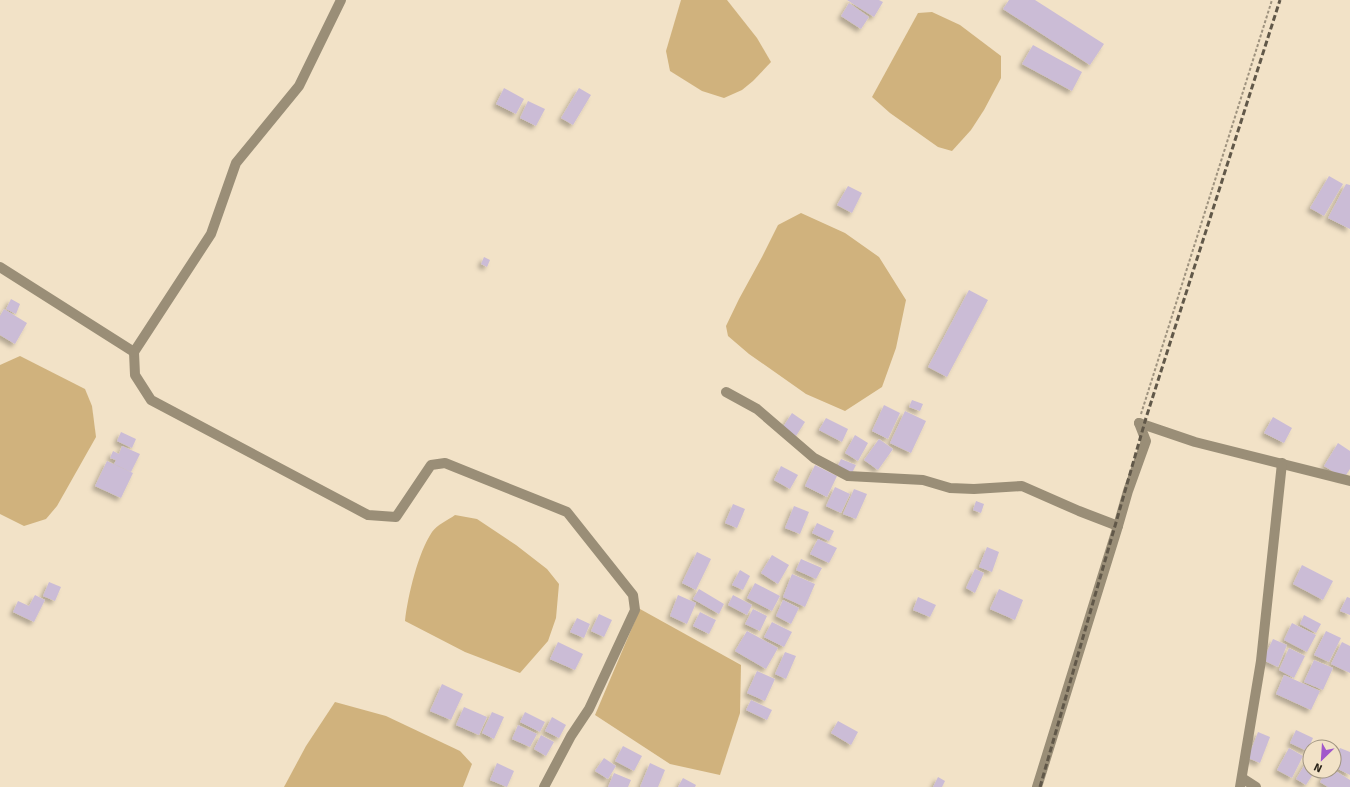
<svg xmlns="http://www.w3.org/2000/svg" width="1350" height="787" font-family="Signika,sans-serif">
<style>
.water{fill:#d0b27d}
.building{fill:#cbbcd6;filter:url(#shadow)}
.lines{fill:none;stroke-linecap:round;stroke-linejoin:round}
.path{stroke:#9e927e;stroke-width:2;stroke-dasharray:3 2;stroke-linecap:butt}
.minor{stroke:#9a8e77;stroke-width:10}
.rail{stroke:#615849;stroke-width:3;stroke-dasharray:6 3;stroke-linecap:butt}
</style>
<defs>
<filter id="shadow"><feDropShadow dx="-3.5" dy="3.5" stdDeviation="2" flood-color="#0004"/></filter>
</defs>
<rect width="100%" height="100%" fill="#f2e2c7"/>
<g class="water">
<path d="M 681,0 L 727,0 L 757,38 L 771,62 L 753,81 L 742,90 L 724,98 L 702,91 L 670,71 L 666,51 Z"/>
<path d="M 932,12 L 960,25 L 1001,56 L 1001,78 L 984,110 L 971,130 L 952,151 L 938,147 L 890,113 L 872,97 L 918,13 Z"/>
<path d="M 801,213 L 845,233 L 879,257 L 906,300 L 896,348 L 882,387 L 845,411 L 806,394 L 749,354 L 728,336 L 726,326 L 739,299 L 762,257 L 778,225 Z"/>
<path d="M 20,356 L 85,389 L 92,406 L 96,437 L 57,506 L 46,519 L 24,526 L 0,514 L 0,365 Z"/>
<path d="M 455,515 L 477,519 L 516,545 L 547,569 L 559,584 L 556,618 L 548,641 L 520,673 L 465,652 L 405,621 C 408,595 418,553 432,532 C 437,525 448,520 455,515 Z"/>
<path d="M 640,609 L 741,665 L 740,713 L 720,775 L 670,764 L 595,715 Z"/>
<path d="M 335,702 L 386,716 L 460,751 L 472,764 L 463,787 L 284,787 L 306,746 Z"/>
</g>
<g class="building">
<path d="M 847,0 L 879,0 L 883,2 L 874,17 Z"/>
<path d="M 1009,0 L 1035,0 L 1104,44 L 1090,65 L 1003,9 Z"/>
<path d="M 849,3 L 869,17 L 861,29 L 841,16 Z"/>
<path d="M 1033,45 L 1082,72 L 1072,91 L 1022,64 Z"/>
<path d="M 504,88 L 524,99 L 516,114 L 496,104 Z"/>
<path d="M 579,88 L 591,95 L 573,125 L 561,118 Z"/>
<path d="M 528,101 L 545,109 L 536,126 L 520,118 Z"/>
<path d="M 1329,176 L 1343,184 L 1324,216 L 1310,208 Z"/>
<path d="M 1346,184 L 1350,185 L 1350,229 L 1328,218 Z"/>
<path d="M 848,186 L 862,193 L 852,213 L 837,205 Z"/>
<path d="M 484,257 L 490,260 L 487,267 L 481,264 Z"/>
<path d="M 969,290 L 988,300 L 947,377 L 928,367 Z"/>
<path d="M 11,299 L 20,304 L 16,314 L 6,309 Z"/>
<path d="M 4,309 L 27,323 L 15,344 L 0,335 L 0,316 Z"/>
<path d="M 912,400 L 923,404 L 920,411 L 909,407 Z"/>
<path d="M 884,405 L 900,413 L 888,439 L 872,431 Z"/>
<path d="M 905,411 L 926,421 L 911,453 L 890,443 Z"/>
<path d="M 792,413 L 805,422 L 796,436 L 783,427 Z"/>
<path d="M 1273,417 L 1292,428 L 1284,443 L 1264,433 Z"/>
<path d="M 826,418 L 848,429 L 842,442 L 819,430 Z"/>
<path d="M 121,432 L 136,439 L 132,448 L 117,441 Z"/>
<path d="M 855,435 L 868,443 L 858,461 L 845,453 Z"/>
<path d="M 879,439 L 893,449 L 878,470 L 864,460 Z"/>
<path d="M 1338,443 L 1350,451 L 1350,469 L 1344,478 L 1324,466 Z"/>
<path d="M 122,446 L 140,454 L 131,472 L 114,464 L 116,460 L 110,458 L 113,451 L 119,454 Z"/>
<path d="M 841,459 L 856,465 L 852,473 L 837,467 Z"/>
<path d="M 107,461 L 133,473 L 121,498 L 95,486 Z"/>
<path d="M 815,465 L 837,476 L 827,497 L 805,486 Z"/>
<path d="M 781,466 L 798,475 L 790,489 L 774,480 Z"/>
<path d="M 835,487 L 850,494 L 841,513 L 826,506 Z"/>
<path d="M 854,489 L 867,494 L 856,519 L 843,514 Z"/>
<path d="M 976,501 L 984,504 L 981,513 L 973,510 Z"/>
<path d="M 733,504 L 745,509 L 737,528 L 725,523 Z"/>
<path d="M 794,506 L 809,512 L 800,534 L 785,528 Z"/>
<path d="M 817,523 L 834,531 L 829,541 L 812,533 Z"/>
<path d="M 818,539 L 837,548 L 829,563 L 810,554 Z"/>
<path d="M 987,547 L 999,552 L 992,572 L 979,567 Z"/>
<path d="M 697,552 L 711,559 L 696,590 L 682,583 Z"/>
<path d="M 772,555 L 789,565 L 778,584 L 761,573 Z"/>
<path d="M 801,559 L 822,568 L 816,579 L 796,570 Z"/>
<path d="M 1302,565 L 1333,581 L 1323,600 L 1293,584 Z"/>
<path d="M 975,569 L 984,573 L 975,593 L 966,588 Z"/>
<path d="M 740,570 L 750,576 L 743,590 L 732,585 Z"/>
<path d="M 792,574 L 815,584 L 805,607 L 783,597 Z"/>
<path d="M 49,582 L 61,587 L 55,601 L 43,596 Z"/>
<path d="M 755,583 L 780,596 L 772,611 L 747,598 Z"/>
<path d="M 699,589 L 724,604 L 719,614 L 693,599 Z"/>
<path d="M 999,589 L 1023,600 L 1015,620 L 990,609 Z"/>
<path d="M 35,595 L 45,600 L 34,622 L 13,612 L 18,601 L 29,606 Z"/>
<path d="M 678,595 L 696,603 L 687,624 L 670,616 Z"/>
<path d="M 733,595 L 752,605 L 747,615 L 728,605 Z"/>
<path d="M 918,597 L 936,605 L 930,617 L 913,610 Z"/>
<path d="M 1347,597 L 1350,598 L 1350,615 L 1340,611 Z"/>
<path d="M 783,600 L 799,608 L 791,624 L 776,616 Z"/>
<path d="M 753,609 L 767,616 L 760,631 L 745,624 Z"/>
<path d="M 700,612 L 716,620 L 709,634 L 693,626 Z"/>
<path d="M 599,614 L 612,620 L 604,637 L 591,631 Z"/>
<path d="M 1304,615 L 1321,624 L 1316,633 L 1300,624 Z"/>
<path d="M 577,618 L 590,624 L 584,638 L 570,632 Z"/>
<path d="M 772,622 L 792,632 L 784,647 L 764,637 Z"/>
<path d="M 1292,623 L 1316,635 L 1307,652 L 1284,640 Z"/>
<path d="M 747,631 L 778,648 L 766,669 L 735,651 Z"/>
<path d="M 1326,631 L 1341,638 L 1329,662 L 1314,655 Z"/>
<path d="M 1273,639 L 1287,645 L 1278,667 L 1263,660 Z"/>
<path d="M 558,642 L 583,654 L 575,670 L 550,659 Z"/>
<path d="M 1342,642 L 1350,646 L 1350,673 L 1331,664 Z"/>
<path d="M 1289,648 L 1305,656 L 1294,678 L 1279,670 Z"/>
<path d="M 785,652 L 796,656 L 786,679 L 775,674 Z"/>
<path d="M 1314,660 L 1333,668 L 1323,690 L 1304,682 Z"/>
<path d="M 757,671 L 775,679 L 765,701 L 747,693 Z"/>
<path d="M 1284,675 L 1320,691 L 1311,710 L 1276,694 Z"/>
<path d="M 442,684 L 463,694 L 451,720 L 430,711 Z"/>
<path d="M 751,700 L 772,710 L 767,720 L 746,710 Z"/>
<path d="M 464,707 L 487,717 L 479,735 L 456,725 Z"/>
<path d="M 492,712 L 504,717 L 494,739 L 482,733 Z"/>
<path d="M 525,712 L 545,722 L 540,732 L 520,722 Z"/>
<path d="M 552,717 L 566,725 L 559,738 L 545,731 Z"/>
<path d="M 838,721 L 858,732 L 851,745 L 831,733 Z"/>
<path d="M 518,725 L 537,734 L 530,747 L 512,739 Z"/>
<path d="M 1296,730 L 1313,738 L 1307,751 L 1290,743 Z"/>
<path d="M 1258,732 L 1270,737 L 1260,763 L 1248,758 Z"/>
<path d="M 541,735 L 554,742 L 546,756 L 534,749 Z"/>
<path d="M 623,746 L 642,756 L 634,771 L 615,761 Z"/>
<path d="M 1289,748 L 1303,756 L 1292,778 L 1277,770 Z"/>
<path d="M 1340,748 L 1350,752 L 1350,775 L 1334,767 L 1334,761 Z"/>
<path d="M 1310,756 L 1310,771 L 1315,771 L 1306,785 L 1296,779 Z"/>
<path d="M 604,758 L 616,766 L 608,779 L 595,771 Z"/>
<path d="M 497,763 L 514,771 L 507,787 L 490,780 Z"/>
<path d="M 650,763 L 665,770 L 658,787 L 640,787 Z"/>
<path d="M 1334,770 L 1350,780 L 1350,787 L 1328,787 L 1320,782 L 1326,771 Z"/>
<path d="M 614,773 L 631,780 L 628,787 L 608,787 Z"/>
<path d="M 938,777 L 945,781 L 942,787 L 933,787 Z"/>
<path d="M 683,778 L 696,785 L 695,787 L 678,787 Z"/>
</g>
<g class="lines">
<path class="path" d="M 1141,414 L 1272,0"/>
<g class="minor">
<path d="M 341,0 L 299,86 L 236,163 L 211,234 L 134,352 L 135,375 L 151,400 L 368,515 L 396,517 L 431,465 L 445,463 L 567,512 L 633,595 L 635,610 L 589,709 L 571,736 L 544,787"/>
<path d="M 0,267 L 134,352"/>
<path d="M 726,392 L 757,409 L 814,458 L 848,476 L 923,480 L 950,488 L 974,489 L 1022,486 L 1079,511 L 1118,526"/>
<path d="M 1139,423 L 1195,442 L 1350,481"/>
<path d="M 1242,778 L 1256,787"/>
<path d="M 1037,787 L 1118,526 L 1128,491 L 1146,441 L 1139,423"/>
<path d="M 1240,787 L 1261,661 L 1282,463"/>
</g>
<path class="rail" d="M 1040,787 L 1146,418 L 1280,0"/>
</g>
<g transform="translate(1322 759) rotate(205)"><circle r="19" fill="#f2e2c7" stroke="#a19581"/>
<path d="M0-3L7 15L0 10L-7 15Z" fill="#a158cb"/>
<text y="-6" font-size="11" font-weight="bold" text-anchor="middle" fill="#272117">N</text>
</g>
</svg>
